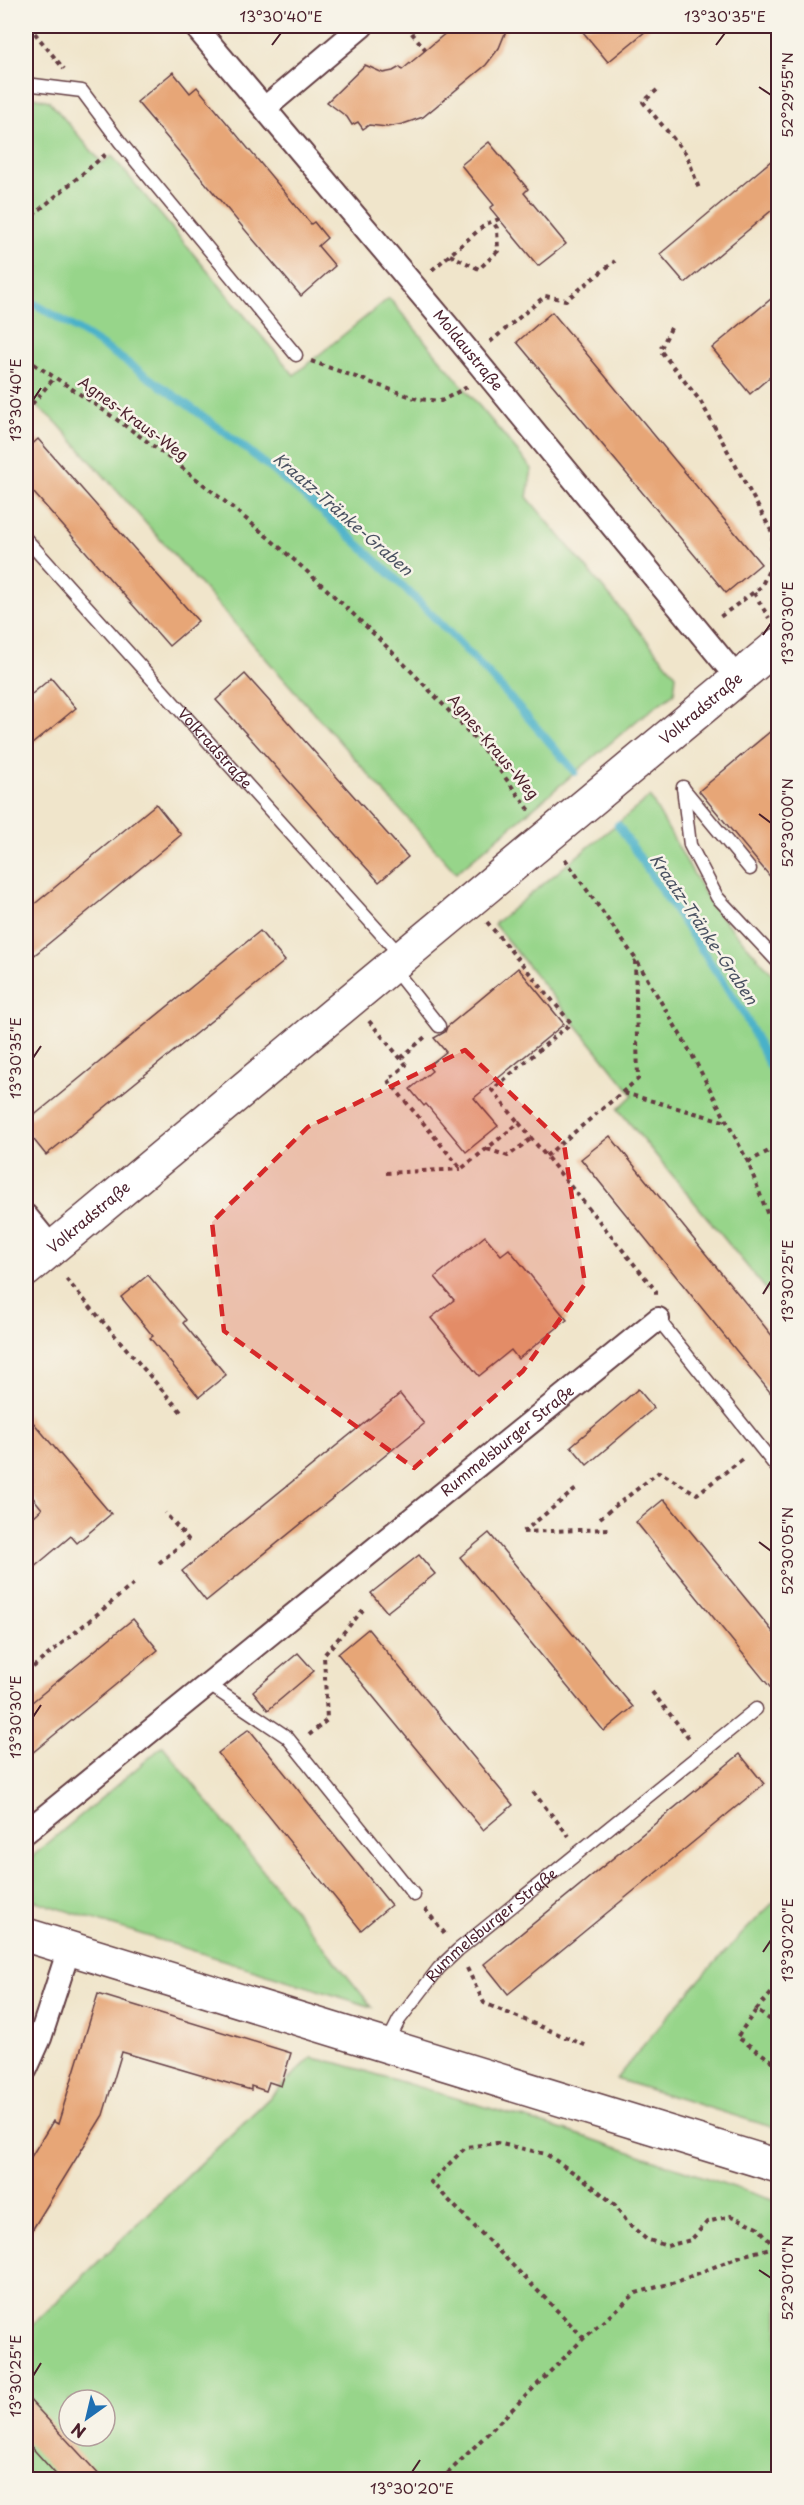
<svg xmlns="http://www.w3.org/2000/svg" width="804" height="2505" font-family="'Playpen Sans',sans-serif">
<style>
.green{fill:#97d58a;stroke:#707a5a;stroke-width:1.5;fill-rule:evenodd}
.lines{fill:none;stroke-linecap:round;stroke-linejoin:round}
.stream{stroke:#4ab1c9;stroke-width:8}
.building{fill:#e7a677}
.lane-casing{stroke:#633d43;stroke-width:15}
.street-casing{stroke:#633d43;stroke-width:26}
.secondary-casing{stroke:#633d43;stroke-width:36}
.path{stroke:#633d43;stroke-width:4;stroke-dasharray:4.5 4.5;stroke-linecap:butt}
.lane{stroke:#fff;stroke-width:12}
.street{stroke:#fff;stroke-width:22}
.secondary{stroke:#fff;stroke-width:33}
.marked{fill:#d62828;fill-opacity:0.2;stroke:#d62828;stroke-width:4.5;stroke-dasharray:12 8;stroke-linejoin:round}
.ticks{fill:none;stroke:#4a1f2b;stroke-width:2}
.labels{text-anchor:middle;stroke-width:5;stroke-linejoin:round;paint-order:stroke}
.street-label{font-size:15px;fill:#4a1f2b;stroke:#f7f3e8}
.water-label{font-size:16px;font-style:italic;fill:#4a5262;stroke:#f7f3e8}
.neatline{fill:none;stroke:#4a1f2b;stroke-width:2}
.ticks-label{font-size:15px;text-anchor:middle;fill:#4a1f2b}
</style>
<rect width="100%" height="100%" fill="#f7f3e8"/>
<filter id="ink" filterUnits="userSpaceOnUse"><feTurbulence type="fractalNoise" baseFrequency=".0167" numOctaves="2"/><feDisplacementMap in="SourceGraphic" scale="12" xChannelSelector="R" yChannelSelector="G"/><feConvolveMatrix kernelMatrix="1 2 1 2 8 2 1 2 1" color-interpolation-filters="sRGB"/></filter>
<filter id="wash" filterUnits="userSpaceOnUse"><feTurbulence type="fractalNoise" baseFrequency=".008" numOctaves="4" result="noise"/><feDisplacementMap in="SourceGraphic" scale="24" xChannelSelector="R" yChannelSelector="G"/><feGaussianBlur stdDeviation="1.35" result="paint"/><feColorMatrix in="noise" values="0 0 0 0 0 0 0 0 0 0 0 0 0 0 0 0 0 1.4 0 .05"/><feComposite in="paint" operator="in"/></filter>
<g filter="url(#wash)">
<rect width="100%" height="100%" fill="#f0e5cb"/>
<g class="green">
<path d="M 26,95 L 49,101 L 102,163 L 112,156 L 294,375 L 389,298 L 532,469 L 527,497 L 676,675 L 674,693 L 640,718 L 456,873 L 57,423 L 26,397 Z"/>
<path d="M 650,797 L 713,908 L 778,980 L 778,1304 L 618,1109 L 633,1095 L 494,924 Z"/>
<path d="M 163,1746 L 372,2007 L 26,1898 L 26,1867 L 34,1855 Z"/>
<path d="M 778,1898 L 778,2129 L 616,2079 C 667,2015 719,1955 778,1898 Z"/>
<path d="M 311,2058 L 338,2063 L 580,2135 L 778,2202 L 778,2479 L 26,2480 L 26,2331 ZM 69,2400 L 105,2400 L 105,2436 L 69,2436 Z"/>
</g>
<g class="lines">
<g class="stream">
<path d="M 26,299 C 71,324 113,352 155,382 C 317,493 449,623 575,772"/>
<path d="M 618,825 L 742,1010 L 778,1083"/>
</g>
</g>
<g id="blocks">
<g class="building">
<path d="M 454,26 L 508,26 L 499,48 L 486,65 L 423,117 L 403,124 L 387,127 L 369,125 L 363,129 L 358,122 L 352,125 L 347,117 L 327,102 L 365,65 L 383,73 L 393,71 L 400,67 L 402,70 Z"/>
<path d="M 578,26 L 652,26 L 608,62 Z"/>
<path d="M 173,72 L 190,93 L 197,87 L 311,224 L 314,222 L 327,238 L 318,246 L 335,266 L 301,296 L 137,102 Z"/>
<path d="M 489,142 L 528,189 L 524,193 L 566,244 L 538,266 L 490,208 L 494,205 L 461,165 Z"/>
<path d="M 778,155 L 778,205 L 685,283 L 660,254 Z"/>
<path d="M 778,293 L 778,370 L 750,394 L 712,348 Z"/>
<path d="M 552,312 L 761,564 L 726,593 L 517,342 Z"/>
<path d="M 38,439 L 198,621 L 169,646 L 26,484 L 26,450 Z"/>
<path d="M 245,674 L 408,857 L 379,882 L 216,700 Z"/>
<path d="M 51,678 L 76,708 L 26,749 L 26,699 Z"/>
<path d="M 778,725 L 778,886 L 699,791 Z"/>
<path d="M 156,804 L 181,835 L 26,962 L 26,911 Z"/>
<path d="M 260,931 L 285,961 L 46,1155 L 26,1130 L 26,1122 Z"/>
<path d="M 518,968 L 564,1024 L 474,1098 L 498,1126 L 466,1152 L 426,1104 L 424,1106 L 410,1089 L 432,1071 L 428,1066 L 446,1052 L 434,1038 L 445,1032 L 447,1027 Z"/>
<path d="M 610,1136 L 778,1343 L 778,1402 L 581,1159 Z"/>
<path d="M 485,1236 L 501,1255 L 509,1249 L 567,1320 L 518,1359 L 511,1350 L 479,1376 L 431,1318 L 454,1300 L 435,1277 Z"/>
<path d="M 148,1275 L 186,1320 L 183,1323 L 226,1375 L 199,1397 L 150,1338 L 153,1336 L 121,1297 Z"/>
<path d="M 638,1389 L 654,1408 L 587,1465 L 571,1446 Z"/>
<path d="M 400,1394 L 424,1424 L 206,1601 L 182,1571 Z"/>
<path d="M 26,1414 L 111,1514 L 77,1543 L 71,1536 L 26,1574 L 26,1523 L 42,1509 L 26,1489 Z"/>
<path d="M 664,1499 L 778,1638 L 778,1697 L 636,1522 Z"/>
<path d="M 489,1533 L 633,1707 L 604,1731 L 460,1557 Z"/>
<path d="M 419,1555 L 435,1574 L 387,1612 L 371,1593 Z"/>
<path d="M 133,1619 L 158,1650 L 26,1758 L 26,1707 Z"/>
<path d="M 368,1629 L 513,1805 L 483,1830 L 338,1654 Z"/>
<path d="M 298,1653 L 314,1671 L 268,1710 L 253,1691 Z"/>
<path d="M 249,1729 L 391,1905 L 361,1930 L 218,1753 Z"/>
<path d="M 740,1754 L 764,1784 L 508,1994 L 484,1964 Z"/>
<path d="M 98,1994 L 291,2053 L 281,2086 L 269,2082 L 266,2091 L 251,2086 L 251,2090 L 122,2052 L 103,2115 L 26,2240 L 26,2165 L 53,2121 L 58,2124 Z"/>
<path d="M 26,2396 L 104,2480 L 61,2480 L 26,2441 Z"/>
</g>
</g>
</g>
<g filter="url(#ink)">
<use href="#blocks" fill-opacity="0" stroke="#633d43" stroke-width="1.5"/>
<g class="lines">
<defs>
<g id="lane">
<path d="M 26,84 L 82,91 L 120,142 L 296,355"/>
<path id="s1" d="M 26,539 L 402,957"/>
<path d="M 683,787 L 690,845 L 717,897 L 778,962"/>
<path d="M 683,788 L 750,869"/>
<path d="M 393,968 L 439,1026"/>
<path d="M 658,1319 L 778,1469"/>
<path d="M 208,1684 L 287,1737 L 414,1895"/>
<path id="s2" d="M 387,2044 L 399,2020 L 439,1968 L 458,1950 L 756,1709"/>
</g>
<g id="street">
<path id="s3" d="M 195,26 L 446,324 L 738,679"/>
<path d="M 265,108 L 362,26"/>
<path d="M 26,1216 L 52,1248"/>
<path id="s4" d="M 26,1832 L 658,1319"/>
<path d="M 26,2069 L 40,2038 L 69,1949"/>
</g>
<g id="secondary">
<path id="s5" d="M 26,1270 L 778,645"/>
<path d="M 26,1935 L 778,2166"/>
</g>
</defs>
<use href="#lane" class="lane-casing"/>
<use href="#street" class="street-casing"/>
<use href="#secondary" class="secondary-casing"/>
<g class="path">
<path d="M 29,26 L 64,69"/>
<path d="M 406,26 L 426,50"/>
<path d="M 657,90 L 643,102 L 687,155 L 699,189"/>
<path d="M 26,221 L 106,154"/>
<path d="M 450,255 L 479,269 L 498,251 L 497,228 L 493,222"/>
<path d="M 432,270 L 486,224 L 499,219"/>
<path d="M 671,328 L 660,350 L 701,402 L 773,534 L 770,568 L 761,587 L 717,619"/>
<path d="M 490,342 L 545,296 L 566,300 L 615,261"/>
<path d="M 26,359 C 185,459 333,584 460,723 C 486,750 508,782 531,812"/>
<path d="M 311,361 L 417,399 L 441,401 L 467,387"/>
<path d="M 26,411 L 55,377"/>
<path d="M 754,593 L 769,618"/>
<path d="M 565,859 L 635,958 L 691,1053 L 748,1162 L 778,1242"/>
<path d="M 487,922 L 571,1023 L 492,1090 L 519,1123"/>
<path d="M 369,1021 L 406,1065 L 388,1080 L 461,1169 L 519,1123 L 656,1291 L 656,1298"/>
<path d="M 401,1058 L 425,1037"/>
<path d="M 624,1093 L 727,1122"/>
<path d="M 487,1149 L 508,1156 L 532,1138"/>
<path d="M 546,1156 L 638,1079 L 635,959"/>
<path d="M 748,1162 L 778,1146"/>
<path d="M 386,1173 L 461,1169"/>
<path d="M 66,1279 L 182,1413"/>
<path d="M 600,1518 L 659,1472 L 697,1494 L 745,1457"/>
<path d="M 523,1532 L 609,1529"/>
<path d="M 523,1532 L 576,1489"/>
<path d="M 159,1563 L 188,1539 L 165,1513"/>
<path d="M 26,1673 L 136,1582"/>
<path d="M 652,1692 L 689,1738"/>
<path d="M 772,1727 L 778,1736"/>
<path d="M 309,1735 L 327,1720 L 324,1655 L 363,1610"/>
<path d="M 533,1792 L 569,1836"/>
<path d="M 425,1909 L 447,1936"/>
<path d="M 467,1968 L 484,2003 L 587,2046"/>
<path d="M 756,2010 L 778,1986"/>
<path d="M 778,2025 L 756,2010 L 737,2037 L 778,2065"/>
<path d="M 584,2338 L 431,2182 L 466,2147 L 497,2143 L 546,2154 L 586,2181 L 615,2205 L 628,2223 L 646,2239 L 667,2246 L 691,2240 L 707,2222 L 731,2216 L 758,2227 L 775,2248"/>
<path d="M 441,2480 L 584,2338 L 636,2293 L 679,2281 L 741,2256 L 778,2246"/>
</g>
<use href="#lane" class="lane"/>
<use href="#street" class="street"/>
<use href="#secondary" class="secondary"/>
</g>
</g>
<path class="marked" d="M 465,1050 L 564,1144 L 585,1284 L 523,1371 L 414,1468 L 224,1331 L 212,1222 L 308,1127 Z"/>
<path class="ticks" d="M 272,45 L 281,33M 716,45 L 725,33M 759,87 L 771,95M 33,400 L 41,388M 763,635 L 771,623M 759,814 L 771,823M 33,1058 L 41,1046M 763,1294 L 771,1281M 759,1542 L 771,1551M 33,1717 L 41,1705M 763,1952 L 771,1940M 759,2270 L 771,2278M 33,2376 L 41,2363M 412,2472 L 420,2460"/>
<g class="labels">
<g class="street-label">
<text dy="5" stroke="none"><textPath href="#s3" startOffset="424">Moldaustraße</textPath></text>
<text transform="translate(133 419) rotate(36)" y="5">Agnes-Kraus-Weg</text>
<text dy="5" stroke="none"><textPath href="#s5" startOffset="878">Volkradstraße</textPath></text>
<text transform="translate(493 747) rotate(50)" y="5">Agnes-Kraus-Weg</text>
<text dy="5" stroke="none"><textPath href="#s1" startOffset="282">Volkradstraße</textPath></text>
<text dy="5" stroke="none"><textPath href="#s5" startOffset="82">Volkradstraße</textPath></text>
<text dy="5" stroke="none"><textPath href="#s4" startOffset="620">Rummelsburger Straße</textPath></text>
<text dy="5" stroke="none"><textPath href="#s2" startOffset="160">Rummelsburger Straße</textPath></text>
</g>
<g class="water-label">
<text transform="translate(343 514) rotate(41)" y="6">Kraatz-Tränke-Graben</text>
<text transform="translate(704 929) rotate(56)" y="6">Kraatz-Tränke-Graben</text>
</g>
</g>
<rect width="804" height="2505" fill="none" stroke="#f7f3e8" stroke-width="66"/>
<g transform="translate(87 2418) rotate(214)"><circle r="28" fill="#f7f3e8" stroke="#b29e9c" stroke-width="1.5"/>
<path d="M0-4.5L10 22L0 15L-10 22Z" fill="#1f6fb2"/>
<text y="-9" font-size="16" font-weight="bold" text-anchor="middle" fill="#4a1f2b">N</text>
</g>
<rect x="33" y="33" width="738" height="2439" class="neatline"/>
<g class="ticks-label">
<text x="281" y="22">13°30'40"E</text>
<text x="725" y="22">13°30'35"E</text>
<text transform="translate(788 95) rotate(-90)" y="5">52°29'55"N</text>
<text transform="translate(16 400) rotate(-90)" y="5">13°30'40"E</text>
<text transform="translate(788 623) rotate(-90)" y="5">13°30'30"E</text>
<text transform="translate(788 823) rotate(-90)" y="5">52°30'00"N</text>
<text transform="translate(16 1058) rotate(-90)" y="5">13°30'35"E</text>
<text transform="translate(788 1281) rotate(-90)" y="5">13°30'25"E</text>
<text transform="translate(788 1551) rotate(-90)" y="5">52°30'05"N</text>
<text transform="translate(16 1717) rotate(-90)" y="5">13°30'30"E</text>
<text transform="translate(788 1940) rotate(-90)" y="5">13°30'20"E</text>
<text transform="translate(788 2278) rotate(-90)" y="5">52°30'10"N</text>
<text transform="translate(16 2376) rotate(-90)" y="5">13°30'25"E</text>
<text x="412" y="2494">13°30'20"E</text>
</g>
</svg>
